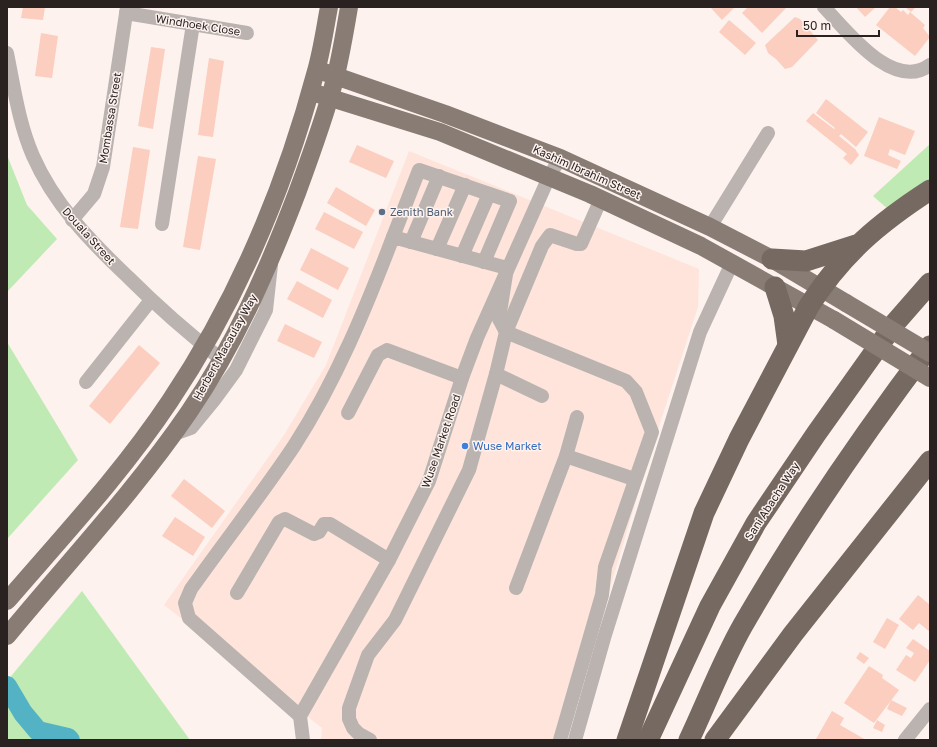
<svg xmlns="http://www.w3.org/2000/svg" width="937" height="747" font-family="'Golos Text',sans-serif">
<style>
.built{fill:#fee4db}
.green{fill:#c0eab3}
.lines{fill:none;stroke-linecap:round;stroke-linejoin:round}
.river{stroke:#53b2c3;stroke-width:20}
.building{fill:#fbcebf}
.minor{stroke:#bab3af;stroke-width:14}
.major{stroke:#887c75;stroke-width:18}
.highway{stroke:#766961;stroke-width:21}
.major-bridge{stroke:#887c75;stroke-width:18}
.service-dot{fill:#5c6f8a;stroke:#fdf2ee;stroke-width:1.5}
.shop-dot{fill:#3f7fe0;stroke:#fdf2ee;stroke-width:1.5}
.labels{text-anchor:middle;stroke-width:3;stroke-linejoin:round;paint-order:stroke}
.street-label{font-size:11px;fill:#292220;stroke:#fdf2ee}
.service-label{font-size:11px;fill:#4e5e75;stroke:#fdf2ee;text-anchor:start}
.shop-label{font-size:11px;fill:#366cbe;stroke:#fdf2ee;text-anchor:start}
</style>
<rect width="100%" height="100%" fill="#fdf2ee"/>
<path class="built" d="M 409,151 L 699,269 L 698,307 L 649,457 L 565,740 L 321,740 L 322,728 L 164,605 L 284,435 L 326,365 Z"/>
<g class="green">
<path d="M 930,144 L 930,183 L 889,210 L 873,196 Z"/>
<path d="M 7,155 L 27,205 L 57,239 L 7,292 Z"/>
<path d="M 7,342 L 78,460 L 7,539 Z"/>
<path d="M 82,591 L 190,740 L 7,740 L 7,681 Z"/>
</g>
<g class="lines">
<path class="river" d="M 7,686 L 23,713 L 38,731 L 68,738 L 70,740"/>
</g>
<g class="building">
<path d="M 23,7 L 45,7 L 43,20 L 21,18 Z"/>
<path d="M 710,7 L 735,7 L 722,20 Z"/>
<path d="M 748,7 L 787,7 L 762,33 L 742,13 Z"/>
<path d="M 856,7 L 876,7 L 865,17 Z"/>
<path d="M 890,7 L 895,7 L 901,12 L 903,10 L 908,15 L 910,12 L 925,25 L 923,28 L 930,37 L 915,56 L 876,25 Z"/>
<path d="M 905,7 L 916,7 L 911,12 Z"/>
<path d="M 795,17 L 800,19 L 818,40 L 792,67 L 785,69 L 776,59 L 768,53 L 765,45 Z"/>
<path d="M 729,20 L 756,43 L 745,55 L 719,32 Z"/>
<path d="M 41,33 L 58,36 L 52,78 L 35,76 Z"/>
<path d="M 151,47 L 165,49 L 153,129 L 138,126 Z"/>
<path d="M 209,58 L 224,61 L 213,137 L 198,135 Z"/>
<path d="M 826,99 L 868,132 L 856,147 L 841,134 L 839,136 L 855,149 L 859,155 L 851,165 L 843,158 L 847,154 L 806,121 L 813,113 L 834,129 L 835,128 L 816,113 Z"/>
<path d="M 879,117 L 915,131 L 905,155 L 890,149 L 888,155 L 901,161 L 897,169 L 864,156 Z"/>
<path d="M 357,145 L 394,161 L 386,178 L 349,162 Z"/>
<path d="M 133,147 L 150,150 L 138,229 L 120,227 Z"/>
<path d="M 198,156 L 216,159 L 200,250 L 183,247 Z"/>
<path d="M 336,187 L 375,210 L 366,226 L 327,203 Z"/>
<path d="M 324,212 L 363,232 L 354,249 L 315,229 Z"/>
<path d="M 311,248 L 349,268 L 338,290 L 300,270 Z"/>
<path d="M 297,281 L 332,300 L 323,318 L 287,299 Z"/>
<path d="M 285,324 L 322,342 L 314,358 L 277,341 Z"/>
<path d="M 139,345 L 160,363 L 110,424 L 89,406 Z"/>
<path d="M 184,479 L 225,511 L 212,528 L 171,496 Z"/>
<path d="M 175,517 L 205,537 L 193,556 L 162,536 Z"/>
<path d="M 918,595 L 930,605 L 930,632 L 919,623 L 913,630 L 899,619 Z"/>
<path d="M 887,618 L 899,625 L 885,649 L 873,642 Z"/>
<path d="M 913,639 L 930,651 L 930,660 L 915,682 L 896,670 L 906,655 L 911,658 L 914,653 L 906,648 Z"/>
<path d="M 860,652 L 869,658 L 864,664 L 856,658 Z"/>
<path d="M 869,666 L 883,675 L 882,678 L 899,690 L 874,723 L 844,703 Z"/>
<path d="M 891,700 L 907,708 L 902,716 L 887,709 Z"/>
<path d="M 832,711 L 844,718 L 840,725 L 866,740 L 816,739 Z"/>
<path d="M 877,720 L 885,725 L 882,732 L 873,728 Z"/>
</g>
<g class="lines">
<g class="minor">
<path d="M 824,7 C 847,31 893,92 930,65"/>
<path d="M 126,13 L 247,33"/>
<path d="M 7,53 C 14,88 19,124 33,156 C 54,204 90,241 128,277 C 157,306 189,334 221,359"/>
<path d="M 72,220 L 94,194 L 103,167 L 127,7"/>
<path d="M 162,224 L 193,24"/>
<path d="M 710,227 L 768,133"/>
<path d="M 393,237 L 419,170 L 510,201 L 484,262"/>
<path d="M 411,242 L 439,176"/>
<path d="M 581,244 L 601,199"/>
<path d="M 437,249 L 465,185"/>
<path d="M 462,256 L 489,194"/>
<path d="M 496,374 L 542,396"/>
<path d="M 86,382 L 151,300"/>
<path d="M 348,413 L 378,355 L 387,350 L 462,378"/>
<path d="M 174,434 L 191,428 L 214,400 L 236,370 L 266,310 L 271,265"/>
<path d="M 566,456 L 634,479"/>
<path d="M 516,588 L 566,456 L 577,417"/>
<path d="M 237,593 L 279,522 L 285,519 L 314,534 L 319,532 L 324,524 L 330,524 L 389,560"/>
<path d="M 300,716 L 189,618 L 185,603 L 191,589 C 225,541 262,494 294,446 C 336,381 366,308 393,237 L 507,268 L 499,319 L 506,332 L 626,381 L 636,392 L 652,432 L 605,567 L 602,595 L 560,740"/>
<path d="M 303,740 L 300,716 L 389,560 L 429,481 L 462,378 L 477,338 L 549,177 L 560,158"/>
<path d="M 370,740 L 359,734 L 353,728 L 349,719 L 349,708 L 368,655 L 395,620 L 469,470 L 496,374 L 506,332 L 542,246 L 550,235 L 577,244"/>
<path d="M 575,740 L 604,638 L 700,332 L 732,263"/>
<path d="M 905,740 L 930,709"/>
</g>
<g class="major">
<path d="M 324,72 L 445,114 L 560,158 L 710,227 L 772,259 L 846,303"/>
<path d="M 318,94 L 440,132 L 590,194 L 701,246 L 834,320"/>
<path d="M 7,601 C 63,536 122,473 170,401 C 237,301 285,187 316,71 C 322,50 325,28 329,7"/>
<path d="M 7,636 C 68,562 135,491 189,412 C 235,345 268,269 297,193 C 311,155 325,117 335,79 C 341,55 345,31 349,7"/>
</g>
<g class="highway">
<path d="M 772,259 L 806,261 L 856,245"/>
<path d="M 775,287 L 784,316 L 788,345"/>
<path d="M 627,740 L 704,513 L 739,439 L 809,306 C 842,254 879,223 930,190"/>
<path d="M 648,740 L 710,606 L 756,523 L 816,434 L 895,323 L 930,283"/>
<path d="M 689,740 C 707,702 722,662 743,625 C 799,528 862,436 930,346"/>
<path d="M 715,740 L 793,634 L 930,461"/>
</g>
<g class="major-bridge">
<path d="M 846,303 L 930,353"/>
<path d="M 834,320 L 930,378"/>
</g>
</g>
<circle class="service-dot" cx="382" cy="212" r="4"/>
<circle class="shop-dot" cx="465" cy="446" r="4"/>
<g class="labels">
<g class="street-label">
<text transform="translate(198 25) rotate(9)" y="4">Windhoek Close</text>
<text transform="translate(110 118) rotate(-81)" y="4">Mombassa Street</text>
<text transform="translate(587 172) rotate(24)" y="4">Kashim Ibrahim Street</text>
<text transform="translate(89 236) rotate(48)" y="4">Douala Street</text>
<text transform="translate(225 347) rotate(-61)" y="4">Herbert Macaulay Way</text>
<text transform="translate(441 441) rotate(-71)" y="4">Wuse Market Road</text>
<text transform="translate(772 501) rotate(-57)" y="4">Sani Abacha Way</text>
</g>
<g class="service-label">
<text x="390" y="216">Zenith Bank</text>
</g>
<g class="shop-label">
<text x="473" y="450">Wuse Market</text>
</g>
</g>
<rect width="937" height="747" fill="none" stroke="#292220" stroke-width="16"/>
<path d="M797 30v6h82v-6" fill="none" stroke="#292220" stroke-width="2"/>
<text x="803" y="30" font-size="12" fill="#292220" stroke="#fdf2ee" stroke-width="3" paint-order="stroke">50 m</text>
</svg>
